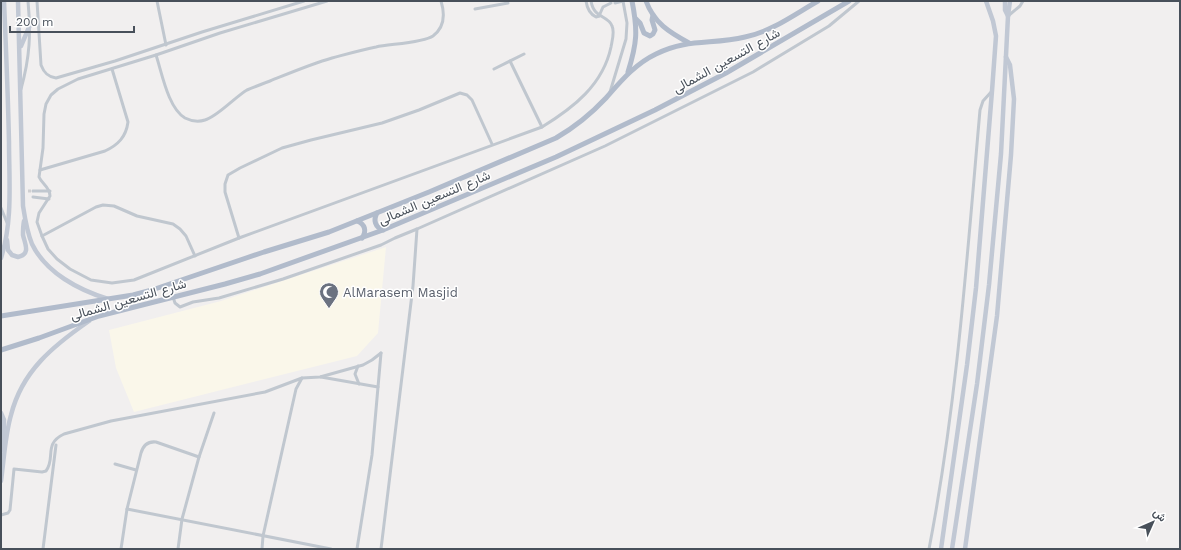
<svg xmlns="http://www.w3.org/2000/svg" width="1181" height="550" font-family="'Work Sans',Vazirmatn,sans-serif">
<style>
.commercial{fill:#faf7ea}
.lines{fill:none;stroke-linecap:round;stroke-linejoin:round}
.street-tunnel{stroke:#cfcfd1;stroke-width:3;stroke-dasharray:3 1.5;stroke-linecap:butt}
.street{stroke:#c0c7cf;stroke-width:3}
.secondary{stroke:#c1c8d4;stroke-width:4.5}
.primary{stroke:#b1bbcb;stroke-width:5}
.labels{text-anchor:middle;stroke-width:3;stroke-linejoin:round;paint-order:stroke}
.street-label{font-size:13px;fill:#48505a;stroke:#fff}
.worship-label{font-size:13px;fill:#5b616d;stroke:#fff;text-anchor:start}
</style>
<rect width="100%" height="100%" fill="#f1efef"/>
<path class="commercial" d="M 386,247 L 378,333 L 357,356 L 134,412 L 116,368 L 109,330 L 221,301 Z"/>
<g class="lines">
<path class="street-tunnel" d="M 28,191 L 33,191"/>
<g class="street">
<path d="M 37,1 L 41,65 C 44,73 48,77 56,78 L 115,61 L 202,32 L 304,1"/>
<path d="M 157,1 L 166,45"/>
<path d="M 327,1 L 220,33 L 156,55 L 78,79 L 58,89 L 51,95 L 46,104 L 44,114 L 43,148 L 39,177 C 42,184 50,187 50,196 L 39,213 L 37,222 L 42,236 L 48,249 L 57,259 L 70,269 L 91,280 L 112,283 L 134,280 L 239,238 L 542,127 C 573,108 603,85 611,47 C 612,41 615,32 612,26 C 608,15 594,19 591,1"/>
<path d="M 586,1 C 587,8 590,14 596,17 L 599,16"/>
<path d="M 615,3 L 623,1"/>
<path d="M 475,9 L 508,3"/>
<path d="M 599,16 L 603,7 L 611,3"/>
<path d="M 1008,16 L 1020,6 L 1023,1"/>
<path d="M 156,55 C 162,73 168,108 185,118 C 191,121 199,122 205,120 C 217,117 235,97 247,90 C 254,87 262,84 270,81 C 290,73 311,64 332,58 C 347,54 361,50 376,47 C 389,44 423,43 433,36 C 445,27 445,14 441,1"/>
<path d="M 510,61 L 542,127"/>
<path d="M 494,69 L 524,54"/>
<path d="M 21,89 C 30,57 31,33 28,1"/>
<path d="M 610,92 L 626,39 L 627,23 L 623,1"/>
<path d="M 40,170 L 105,151 C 118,145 126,137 128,122 L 112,69"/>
<path d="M 33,191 L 50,191"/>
<path d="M 33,197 L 49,199"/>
<path d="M 1,208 L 8,225"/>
<path d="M 42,236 L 96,207 L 103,205 L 114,206 L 137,216 L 173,224 L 180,229 L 186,236 L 195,256"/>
<path d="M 239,238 L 225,192 L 225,184 L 228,175 L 240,168 L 282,148 L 311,140 L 382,123 L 419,110 L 460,93 L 467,95 L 472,100 L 492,144"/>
<path d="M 173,297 L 175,303 L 180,307 L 193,302 L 219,298 L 283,279 L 381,245 L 395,238 L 417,229 L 605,146 L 753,72 L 829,26 L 859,1"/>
<path d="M 358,366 L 355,374 L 359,384"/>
<path d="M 321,377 L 378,387"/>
<path d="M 115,464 L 136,470"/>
<path d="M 127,509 L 331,549"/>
<path d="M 1,515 L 8,513 L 10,510 L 14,469 L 42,472 L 46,471 C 56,458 43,444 64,434 L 111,421 L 265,392 L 302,378 L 320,377 L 363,365 L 372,360 L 381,353"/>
<path d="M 43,549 L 56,445"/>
<path d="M 121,549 L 127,509 L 141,453 C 143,446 147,441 156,442 L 199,457"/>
<path d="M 178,549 L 182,519 L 199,457 L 214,413"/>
<path d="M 262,549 L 263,536 L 296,389 L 302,378"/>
<path d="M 357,549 L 372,455 L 381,353"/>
<path d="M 381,549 L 413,286 L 417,229"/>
<path d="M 929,549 C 957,404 967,257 980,110 L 983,101 L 992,91"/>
</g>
<g class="secondary">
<path d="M 18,1 L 23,206 C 25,219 27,232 32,244 C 46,273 79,290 108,299"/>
<path d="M 1005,1 L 1005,10 L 1008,16"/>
<path d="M 21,46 L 30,25"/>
<path d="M 7,240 L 8,250 L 12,255 L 18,257 C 31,254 25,244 23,235 C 23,230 23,226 24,221"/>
<path d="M 1,258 C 13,221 9,180 9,142 C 8,95 6,48 4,1"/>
<path d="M 1,413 L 4,420 L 3,450"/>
<path d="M 1,481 C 4,459 5,436 11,415 C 22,371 53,346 89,321"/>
<path d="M 941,549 L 967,365 L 976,288 L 992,91 L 996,36 L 993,21 L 986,1"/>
<path d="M 952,549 L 977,384 L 989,285 L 1001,154 L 1008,16 L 1010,1"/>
<path d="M 965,549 L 997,316 L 1011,155 L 1014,99 L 1010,65 L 1006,57"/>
</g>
<g class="primary">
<path d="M 646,1 C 654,23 669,32 689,43"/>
<path d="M 636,19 L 640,23 L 644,33 L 650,36 L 653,34 L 655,30 L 652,20 L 653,15"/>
<path d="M 628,72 C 637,43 638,31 632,1"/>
<path d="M 377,213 C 373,220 375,227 383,230"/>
<path d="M 357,221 C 365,224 367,231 362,238"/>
<path d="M 1,316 L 133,295 L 152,290 L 264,252 L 329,232 L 429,192 L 556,138 C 575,127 591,114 606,98 C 621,81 635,64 656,54 C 688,38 712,45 745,37 C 771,32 795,14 818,1"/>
<path d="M 1,350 L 39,338 L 99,316 L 225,284 L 260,274 L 383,230 L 556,157 L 655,110 L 726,73 L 849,1"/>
</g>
</g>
<defs>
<symbol id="mosque-pin" viewBox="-11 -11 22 30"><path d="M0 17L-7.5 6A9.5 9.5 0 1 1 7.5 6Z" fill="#6b7280" stroke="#fff"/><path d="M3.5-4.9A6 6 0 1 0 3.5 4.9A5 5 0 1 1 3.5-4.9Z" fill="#fff"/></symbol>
</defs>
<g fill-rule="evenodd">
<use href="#mosque-pin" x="318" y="281" width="22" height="30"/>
</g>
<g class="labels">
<g class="street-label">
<text transform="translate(726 60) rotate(-29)" y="5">شارع التسعين الشمالى</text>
<text transform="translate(434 197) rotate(-23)" y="5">شارع التسعين الشمالى</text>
<text transform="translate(128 299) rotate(-16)" y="5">شارع التسعين الشمالى</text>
</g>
<g class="worship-label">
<text x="343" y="297">AlMarasem Masjid</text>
</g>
</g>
<rect width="1181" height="550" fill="none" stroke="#48505a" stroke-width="4"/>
<g transform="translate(1153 522) rotate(45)" stroke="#ffffff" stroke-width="3" paint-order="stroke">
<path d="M0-3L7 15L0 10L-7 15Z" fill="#48505a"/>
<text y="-6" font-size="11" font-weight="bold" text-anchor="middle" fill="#48505a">ش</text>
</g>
<path d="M10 26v6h124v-6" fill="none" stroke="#48505a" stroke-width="2"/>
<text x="16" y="26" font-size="12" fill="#48505a" stroke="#ffffff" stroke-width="3" paint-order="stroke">200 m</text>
</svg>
